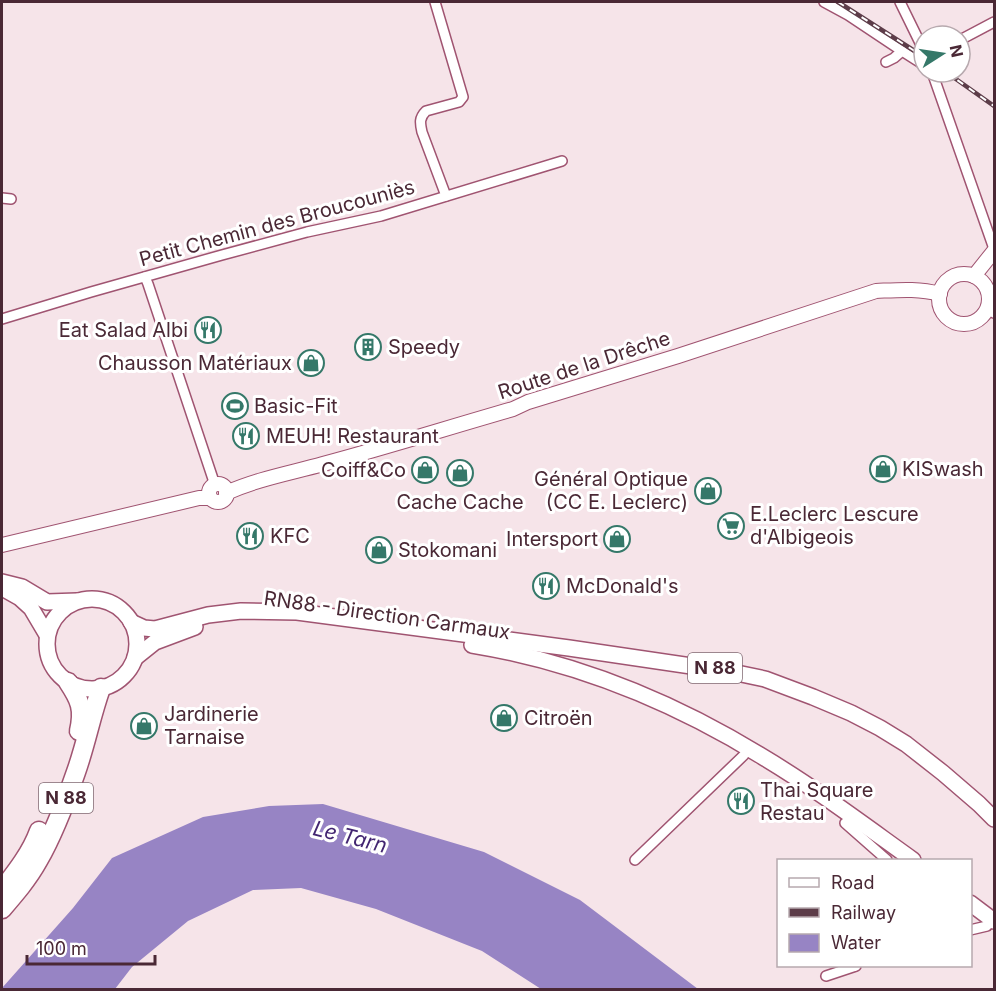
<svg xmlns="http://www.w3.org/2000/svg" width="996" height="991" font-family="Inter,sans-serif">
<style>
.water{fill:#9784c4}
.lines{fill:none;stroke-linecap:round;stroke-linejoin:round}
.street-casing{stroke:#a05471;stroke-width:12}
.secondary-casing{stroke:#a05471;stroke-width:16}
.primary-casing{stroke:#a05471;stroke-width:18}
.highway-casing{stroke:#a05471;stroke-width:21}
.street{stroke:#fff;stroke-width:9}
.secondary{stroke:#fff;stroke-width:14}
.primary{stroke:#fff;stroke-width:15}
.highway{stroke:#fff;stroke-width:18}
.rail-casing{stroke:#5d3d49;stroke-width:4.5}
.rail{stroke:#fff;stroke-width:2;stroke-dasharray:7;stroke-linecap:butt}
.labels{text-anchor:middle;stroke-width:6;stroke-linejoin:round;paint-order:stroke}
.shield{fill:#fff;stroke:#806872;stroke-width:1.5}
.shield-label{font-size:18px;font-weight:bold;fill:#4a2835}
.street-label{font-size:20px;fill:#4a2835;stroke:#fff}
.poi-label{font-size:20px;fill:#4a2835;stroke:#fff;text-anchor:start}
.water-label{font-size:21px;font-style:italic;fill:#422571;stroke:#fff}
</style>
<rect width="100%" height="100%" fill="#f6e4e9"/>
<path class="water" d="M 323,804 L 484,852 L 580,900 L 698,989 L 541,989 L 482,951 L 376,909 L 301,888 L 253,890 L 188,921 L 132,967 L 115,989 L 2,989 L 2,988 L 73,908 L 112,858 L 203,817 L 269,806 Z"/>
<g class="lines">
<defs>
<g id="street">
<path d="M 435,2 L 463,97 L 459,102 L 426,111 C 419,118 420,123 422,132 L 446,196"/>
<path d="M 824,2 L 848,15 L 902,51"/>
<path d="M 900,2 L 924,51"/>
<path d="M 960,40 L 994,22"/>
<path d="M 886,62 L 894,58 L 902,51 L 924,65"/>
<path d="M 932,72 L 993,246 L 994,252"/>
<path d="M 2,198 L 11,199"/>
<path d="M 145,277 L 148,284 L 213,479 L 213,485"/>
<path d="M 987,309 L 994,313"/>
<path d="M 2,319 L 91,292 L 222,255 L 307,232 L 381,216 L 562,161"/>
<path d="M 845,823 L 887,860"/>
<path d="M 635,860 L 744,755"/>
<path d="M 970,930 L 987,926"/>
<path d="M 826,976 L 856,966"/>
</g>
<g id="secondary">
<circle cx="964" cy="299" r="25"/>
<path d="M 974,276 L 994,251"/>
<circle cx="218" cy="493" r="9"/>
<path d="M 226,493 C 257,479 291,473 323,464 C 387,447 450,427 513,409 L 528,402 L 678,356 L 876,291 C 898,290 918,288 940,294"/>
<path d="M 2,545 L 199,498 L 210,498"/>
</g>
<g id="primary">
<path d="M 2,582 L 22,587 L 47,602 L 77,601"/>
<path d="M 4,589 L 20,598 L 31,608 L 47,635"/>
<circle cx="92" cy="644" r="45"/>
<path d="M 131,622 L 144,628 L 155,629 L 208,615 L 241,611 L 297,612 L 569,648 L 732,672 L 765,679 L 813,697 L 851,713 L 880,728 L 906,744 L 943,773 L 979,804 L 994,819"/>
<path d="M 472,645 C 575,662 674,702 763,757 C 815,788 864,825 913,860"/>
<path d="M 135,658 L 155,642 L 195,627"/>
<path d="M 970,903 L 994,921"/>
</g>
<g id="highway">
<path d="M 68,682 C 80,700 84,709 79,731"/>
<path d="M 2,890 C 16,872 31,853 39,831"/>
<path d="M 2,909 C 15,894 28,879 38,861 C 53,835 66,801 76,772 C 86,744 91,716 101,688"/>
</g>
</defs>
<use href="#street" class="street-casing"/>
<use href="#secondary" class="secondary-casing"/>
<use href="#primary" class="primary-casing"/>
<use href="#highway" class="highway-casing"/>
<use href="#street" class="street"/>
<use href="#secondary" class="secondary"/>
<use href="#primary" class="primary"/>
<use href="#highway" class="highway"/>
<defs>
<g id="rail">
<path d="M 838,2 L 924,57"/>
<path d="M 946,72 L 994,106"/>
</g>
</defs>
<use href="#rail" class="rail-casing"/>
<use href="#rail" class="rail"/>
</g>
<defs>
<symbol id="restaurant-ring" viewBox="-11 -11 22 22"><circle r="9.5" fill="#fff" stroke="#357869" stroke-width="1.5"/><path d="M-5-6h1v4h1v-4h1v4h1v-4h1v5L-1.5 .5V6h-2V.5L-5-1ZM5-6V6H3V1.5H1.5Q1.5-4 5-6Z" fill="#357869"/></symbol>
<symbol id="building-ring" viewBox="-11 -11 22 22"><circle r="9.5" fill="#fff" stroke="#357869" stroke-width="1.5"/><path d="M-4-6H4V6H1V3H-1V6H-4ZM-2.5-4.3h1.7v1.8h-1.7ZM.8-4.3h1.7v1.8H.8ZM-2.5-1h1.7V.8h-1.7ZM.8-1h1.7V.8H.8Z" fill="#357869"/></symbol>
<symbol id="shop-ring" viewBox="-11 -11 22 22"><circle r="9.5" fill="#fff" stroke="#357869" stroke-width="1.5"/><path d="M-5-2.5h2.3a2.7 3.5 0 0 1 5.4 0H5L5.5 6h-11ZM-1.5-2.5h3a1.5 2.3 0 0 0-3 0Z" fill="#357869"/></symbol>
<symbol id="stadium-ring" viewBox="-11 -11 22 22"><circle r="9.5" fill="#fff" stroke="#357869" stroke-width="1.5"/><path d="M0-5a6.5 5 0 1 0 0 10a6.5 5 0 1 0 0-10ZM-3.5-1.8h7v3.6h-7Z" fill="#357869"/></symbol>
<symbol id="supermarket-ring" viewBox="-11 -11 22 22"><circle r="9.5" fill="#fff" stroke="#357869" stroke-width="1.5"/><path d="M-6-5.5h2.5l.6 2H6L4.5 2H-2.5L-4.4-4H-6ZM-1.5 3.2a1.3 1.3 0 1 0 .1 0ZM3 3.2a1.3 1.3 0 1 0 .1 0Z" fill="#357869"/></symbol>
</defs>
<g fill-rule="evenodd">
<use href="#restaurant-ring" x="193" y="315" width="30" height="30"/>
<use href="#building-ring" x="353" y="332" width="30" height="30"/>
<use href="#shop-ring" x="296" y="348" width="30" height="30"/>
<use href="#stadium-ring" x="220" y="391" width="30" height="30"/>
<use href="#restaurant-ring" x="231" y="421" width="30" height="30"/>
<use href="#shop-ring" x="868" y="454" width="30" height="30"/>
<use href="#shop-ring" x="410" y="455" width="30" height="30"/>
<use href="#shop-ring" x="445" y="458" width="30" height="30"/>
<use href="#shop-ring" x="693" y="476" width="30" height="30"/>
<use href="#supermarket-ring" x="716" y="511" width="30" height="30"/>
<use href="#restaurant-ring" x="235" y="521" width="30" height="30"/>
<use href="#shop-ring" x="602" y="524" width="30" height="30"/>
<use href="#shop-ring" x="364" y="535" width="30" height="30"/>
<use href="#restaurant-ring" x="531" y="571" width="30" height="30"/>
<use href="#shop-ring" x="489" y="703" width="30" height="30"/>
<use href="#shop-ring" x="129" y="711" width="30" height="30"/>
<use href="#restaurant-ring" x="726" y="786" width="30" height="30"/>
</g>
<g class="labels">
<g class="shield">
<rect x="688" y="653" width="54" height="30" rx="4.5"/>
<rect x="39" y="783" width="54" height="30" rx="4.5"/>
</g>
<g class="shield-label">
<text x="715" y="674">N 88</text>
<text x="66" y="804">N 88</text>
</g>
<g class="street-label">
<text transform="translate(277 223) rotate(-15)" y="7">Petit Chemin des Broucouniès</text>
<text transform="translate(584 365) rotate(-18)" y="7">Route de la Drêche</text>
<text transform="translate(387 615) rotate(8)" y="7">RN88 - Direction Carmaux</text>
</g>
<g class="poi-label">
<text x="188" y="337" text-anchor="end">Eat Salad Albi</text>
<text x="388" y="354">Speedy</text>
<text x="292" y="370" text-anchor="end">Chausson Matériaux</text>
<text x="254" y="413">Basic-Fit</text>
<text x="266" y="443">MEUH! Restaurant</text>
<text x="902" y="476">KISwash</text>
<text x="406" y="477" text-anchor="end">Coiff&amp;Co</text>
<text x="688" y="486" text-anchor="end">Général Optique<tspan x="688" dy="23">(CC E. Leclerc)</tspan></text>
<text x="460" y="509" text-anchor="middle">Cache Cache</text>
<text x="750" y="521">E.Leclerc Lescure<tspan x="750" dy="23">d'Albigeois</tspan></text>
<text x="270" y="543">KFC</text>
<text x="598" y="546" text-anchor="end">Intersport</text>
<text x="398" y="557">Stokomani</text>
<text x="566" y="593">McDonald's</text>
<text x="164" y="721">Jardinerie<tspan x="164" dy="23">Tarnaise</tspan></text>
<text x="524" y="725">Citroën</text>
<text x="760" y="797">Thai Square<tspan x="760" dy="23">Restau</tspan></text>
</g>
<g class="water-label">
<text transform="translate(350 837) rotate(14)" y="7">Le Tarn</text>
</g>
</g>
<rect width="996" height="991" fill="none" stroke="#4a2835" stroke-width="6"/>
<rect x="777" y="859" width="195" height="108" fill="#ffffff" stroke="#b7a9ae" stroke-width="1.5"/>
<rect x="789" y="878" width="30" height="9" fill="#ffffff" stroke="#b7a9ae" stroke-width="1.5"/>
<text x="831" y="889" font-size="18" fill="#4a2835">Road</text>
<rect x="789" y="908" width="30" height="9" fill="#5d3d49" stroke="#b7a9ae" stroke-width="1.5"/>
<text x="831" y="919" font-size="18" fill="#4a2835">Railway</text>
<rect x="789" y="934" width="30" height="18" fill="#9784c4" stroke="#b7a9ae" stroke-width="1.5"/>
<text x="831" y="949" font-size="18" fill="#4a2835">Water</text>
<g transform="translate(942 54) rotate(78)"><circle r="28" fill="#ffffff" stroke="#b7a9ae" stroke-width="1.5"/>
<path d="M0-4.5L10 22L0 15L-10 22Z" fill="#357869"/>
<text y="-9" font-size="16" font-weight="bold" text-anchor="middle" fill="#4a2835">N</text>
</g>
<path d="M27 955v9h128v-9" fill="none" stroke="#4a2835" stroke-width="3"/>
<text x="36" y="955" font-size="18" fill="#4a2835" stroke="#ffffff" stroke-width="4.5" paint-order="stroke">100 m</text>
</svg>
